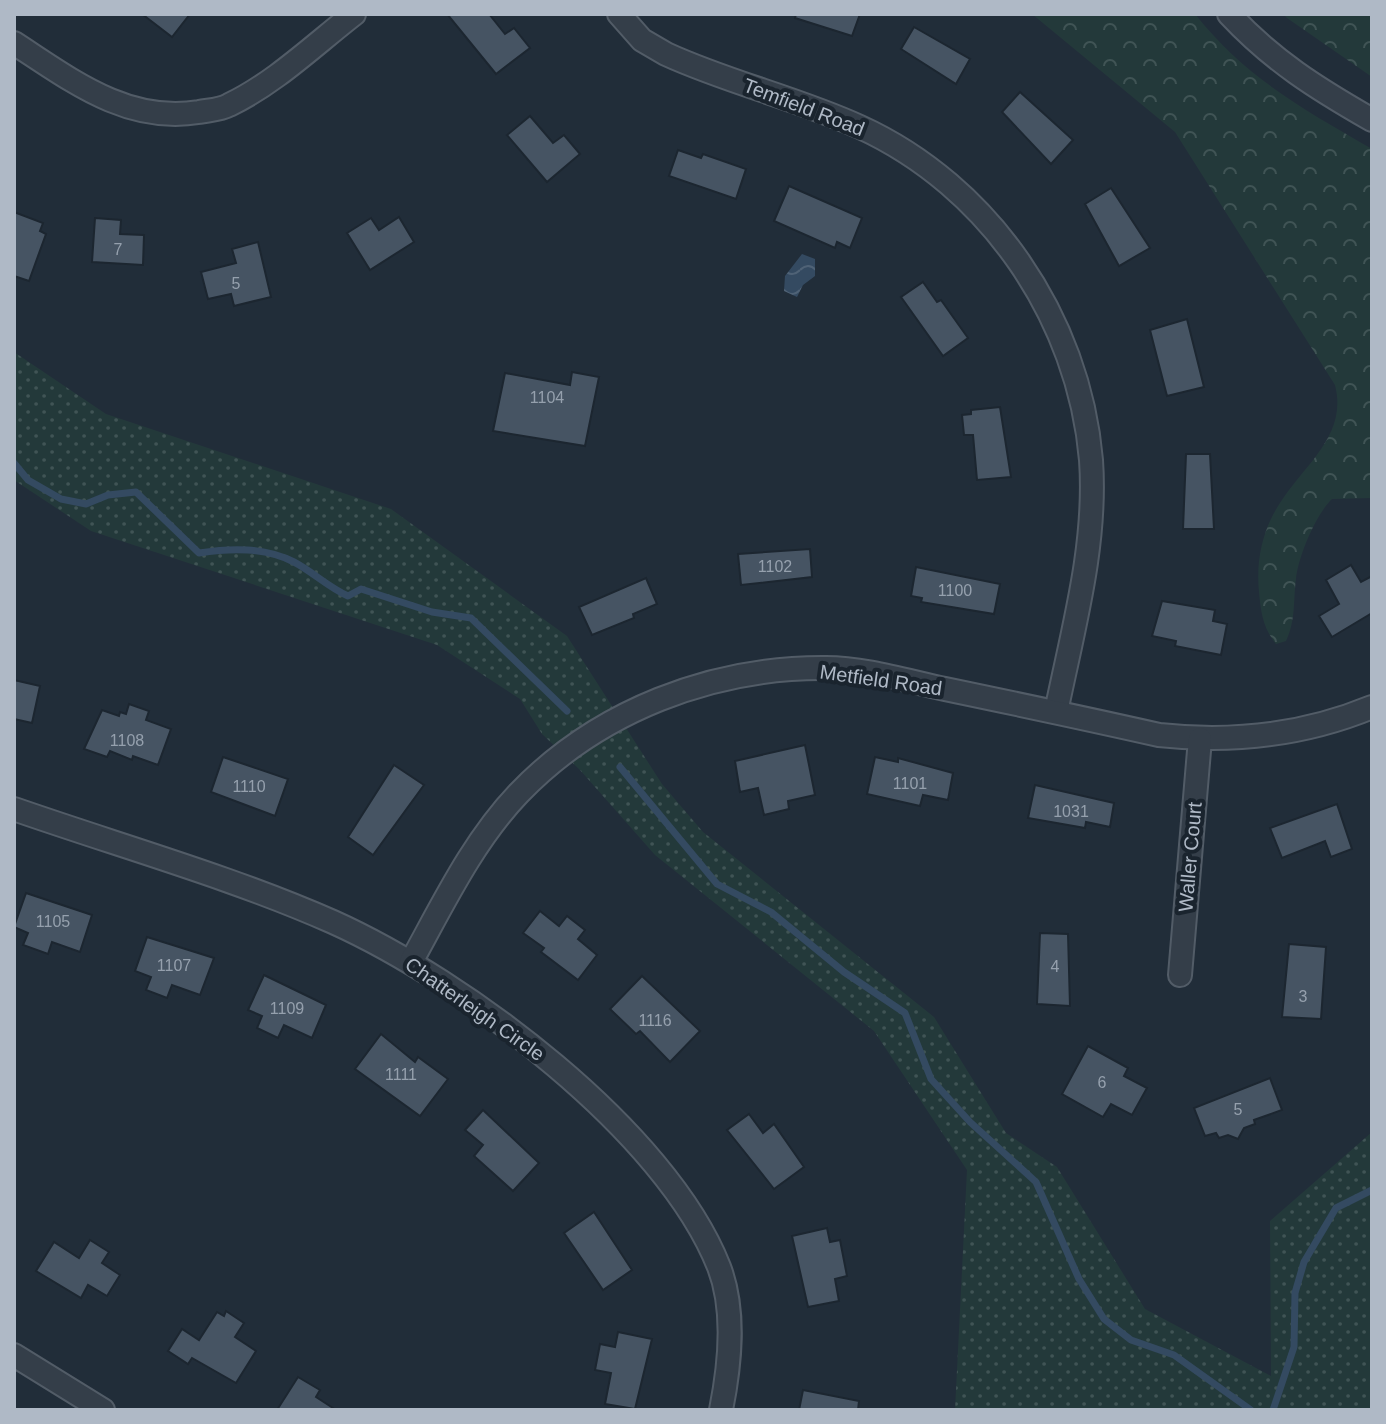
<svg xmlns="http://www.w3.org/2000/svg" width="1386" height="1424" font-family="Arial,sans-serif">
<style>
.forest{fill:url(#forest-crowns)}
.park{fill:url(#park-dots)}
.water{fill:url(#water-waves)}
.lines{fill:none;stroke-linecap:round;stroke-linejoin:round}
.stream{stroke:#344a61;stroke-width:7}
.building{fill:#465463;stroke:#1c2630;stroke-width:2}
.street-casing{stroke:#525c67;stroke-width:26}
.street{stroke:#343e49;stroke-width:22}
.labels{text-anchor:middle;stroke-width:8;stroke-linejoin:round;paint-order:stroke}
.number-label{font-size:16px;fill:#95a0ad}
.street-label{font-size:20px;fill:#afb9c6;stroke:#1a242e}
</style>
<defs>
<pattern id="forest-crowns" width="20" height="18" patternUnits="userSpaceOnUse" patternTransform="scale(2)"><rect width="20" height="18" fill="#23393a"/><path d="M2 6a3 3 0 1 1 6 0M12 15a3 3 0 1 1 6 0" fill="none" stroke="#405455"/></pattern>
<pattern id="park-dots" width="8" height="8" patternUnits="userSpaceOnUse" patternTransform="scale(2)"><rect width="8" height="8" fill="#23393a"/><path d="M2 2h.1M6 6h.1" fill="none" stroke="#405455" stroke-width="1.8" stroke-linecap="round"/></pattern>
<pattern id="water-waves" width="16" height="10" patternUnits="userSpaceOnUse" patternTransform="scale(2)"><rect width="16" height="10" fill="#344a61"/><path d="M0 5q4-4 8 0t8 0" fill="none" stroke="#4f6276"/></pattern>
</defs>
<rect width="100%" height="100%" fill="#212d39"/>
<g class="forest">
<path d="M 1032,14 L 1195,14 C 1247,79 1302,108 1372,149 L 1372,498 L 1332,499 C 1316,514 1298,557 1296,579 C 1293,601 1296,620 1286,641 L 1276,644 C 1263,628 1261,613 1259,592 C 1256,561 1262,530 1280,503 C 1305,464 1348,435 1335,385 L 1175,132 Z"/>
<path d="M 1283,14 L 1372,14 L 1372,77 L 1287,18 Z"/>
</g>
<path class="park" d="M 14,352 L 106,414 L 391,509 L 567,636 L 662,784 L 703,832 L 934,1017 L 1006,1133 L 1057,1167 L 1145,1309 L 1271,1376 L 1270,1221 L 1372,1132 L 1372,1410 L 955,1410 L 967,1170 L 874,1031 L 655,855 L 580,770 L 542,734 L 520,699 L 437,645 L 91,531 L 14,480 Z"/>
<path class="water" d="M 802,254 L 815,259 L 815,276 L 803,285 L 797,297 L 784,291 L 785,276 Z"/>
<g class="lines">
<g class="stream">
<path d="M 14,463 L 28,480 L 61,499 L 86,504 L 108,495 L 136,492 L 199,553 C 231,548 264,547 294,562 C 313,572 328,587 348,596 L 361,589 L 432,612 L 471,618 L 567,711"/>
<path d="M 620,767 L 717,884 L 771,912 L 844,972 L 905,1013 L 931,1079 L 970,1122 L 1036,1182 L 1079,1279 L 1104,1319 L 1131,1340 L 1174,1355 L 1251,1410"/>
<path d="M 1273,1410 L 1294,1347 L 1295,1293 L 1304,1262 L 1336,1208 L 1372,1190"/>
</g>
</g>
<g class="building">
<path d="M 142,14 L 190,14 L 172,37 Z"/>
<path d="M 447,14 L 489,14 L 505,34 L 514,28 L 530,48 L 496,74 Z"/>
<path d="M 796,14 L 860,14 L 852,36 L 795,18 Z"/>
<path d="M 914,27 L 970,59 L 956,84 L 901,49 Z"/>
<path d="M 1020,92 L 1073,140 L 1051,164 L 1002,112 Z"/>
<path d="M 530,116 L 553,143 L 564,135 L 580,154 L 547,182 L 507,135 Z"/>
<path d="M 678,150 L 701,158 L 703,154 L 746,169 L 736,199 L 669,176 Z"/>
<path d="M 789,186 L 862,218 L 850,248 L 837,242 L 835,248 L 774,221 Z"/>
<path d="M 1111,188 L 1150,248 L 1119,266 L 1085,204 Z"/>
<path d="M 14,212 L 43,223 L 40,231 L 46,234 L 29,281 L 14,276 Z"/>
<path d="M 399,217 L 414,242 L 370,270 L 347,233 L 371,218 L 379,230 Z"/>
<path d="M 95,218 L 121,220 L 120,234 L 144,235 L 143,265 L 92,262 Z"/>
<path d="M 258,242 L 271,297 L 234,306 L 231,294 L 208,299 L 201,272 L 236,263 L 232,249 Z"/>
<path d="M 923,282 L 937,302 L 941,300 L 968,338 L 943,356 L 901,297 Z"/>
<path d="M 1187,319 L 1204,387 L 1167,396 L 1150,330 Z"/>
<path d="M 572,372 L 599,377 L 585,446 L 493,431 L 505,373 L 570,385 Z"/>
<path d="M 1000,407 L 1011,477 L 977,480 L 973,435 L 964,435 L 962,415 L 971,414 L 971,410 Z"/>
<path d="M 1186,454 L 1210,454 L 1214,529 L 1183,529 Z"/>
<path d="M 810,549 L 812,577 L 741,585 L 738,554 Z"/>
<path d="M 1351,565 L 1361,582 L 1372,576 L 1372,613 L 1332,637 L 1319,616 L 1339,604 L 1326,580 Z"/>
<path d="M 916,567 L 1000,584 L 994,614 L 921,602 L 922,598 L 911,596 Z"/>
<path d="M 646,578 L 657,604 L 633,614 L 634,618 L 592,635 L 579,607 Z"/>
<path d="M 1162,601 L 1215,610 L 1213,621 L 1227,624 L 1221,655 L 1175,646 L 1176,641 L 1152,636 Z"/>
<path d="M 14,680 L 40,686 L 32,723 L 14,719 Z"/>
<path d="M 129,704 L 149,711 L 146,720 L 171,729 L 158,765 L 133,756 L 132,760 L 110,751 L 107,757 L 84,749 L 102,710 L 119,716 L 120,712 L 126,714 Z"/>
<path d="M 805,745 L 815,795 L 788,801 L 789,809 L 764,815 L 758,788 L 740,792 L 735,761 Z"/>
<path d="M 223,757 L 288,779 L 275,816 L 211,792 Z"/>
<path d="M 875,757 L 898,762 L 898,758 L 953,773 L 948,800 L 923,795 L 920,806 L 867,794 Z"/>
<path d="M 394,765 L 424,785 L 373,855 L 348,837 Z"/>
<path d="M 1035,785 L 1114,803 L 1110,827 L 1086,822 L 1085,828 L 1028,818 Z"/>
<path d="M 1337,804 L 1352,849 L 1331,857 L 1325,841 L 1282,858 L 1270,828 Z"/>
<path d="M 26,893 L 92,915 L 80,952 L 52,942 L 48,954 L 23,945 L 28,933 L 14,927 Z"/>
<path d="M 540,911 L 559,926 L 567,916 L 585,930 L 578,939 L 597,955 L 578,980 L 541,952 L 544,948 L 523,933 Z"/>
<path d="M 1040,933 L 1068,934 L 1070,1006 L 1037,1004 Z"/>
<path d="M 147,937 L 214,958 L 200,995 L 172,985 L 167,998 L 146,990 L 151,977 L 135,971 Z"/>
<path d="M 1289,944 L 1326,947 L 1321,1019 L 1282,1017 Z"/>
<path d="M 264,975 L 326,1005 L 312,1038 L 284,1025 L 278,1038 L 257,1028 L 262,1016 L 248,1010 Z"/>
<path d="M 642,976 L 700,1031 L 670,1062 L 640,1031 L 636,1034 L 610,1009 Z"/>
<path d="M 381,1034 L 415,1062 L 418,1057 L 448,1079 L 420,1116 L 355,1069 Z"/>
<path d="M 1088,1046 L 1128,1068 L 1124,1076 L 1147,1088 L 1132,1115 L 1111,1104 L 1103,1117 L 1062,1094 Z"/>
<path d="M 1270,1078 L 1282,1110 L 1254,1120 L 1255,1124 L 1244,1128 L 1238,1139 L 1228,1135 L 1219,1138 L 1216,1133 L 1205,1136 L 1194,1108 Z"/>
<path d="M 483,1110 L 539,1163 L 513,1191 L 474,1156 L 483,1145 L 465,1130 Z"/>
<path d="M 749,1114 L 763,1133 L 774,1124 L 804,1167 L 774,1189 L 727,1130 Z"/>
<path d="M 594,1212 L 632,1270 L 603,1290 L 564,1233 Z"/>
<path d="M 827,1228 L 830,1242 L 840,1240 L 847,1276 L 835,1279 L 839,1301 L 808,1307 L 792,1236 Z"/>
<path d="M 90,1240 L 109,1252 L 102,1263 L 120,1275 L 107,1296 L 88,1285 L 81,1298 L 36,1271 L 54,1242 L 79,1258 Z"/>
<path d="M 226,1311 L 244,1323 L 235,1337 L 256,1351 L 236,1383 L 192,1358 L 188,1364 L 168,1351 L 182,1329 L 199,1340 L 217,1312 L 224,1316 Z"/>
<path d="M 618,1332 L 652,1339 L 635,1409 L 605,1404 L 611,1373 L 595,1370 L 600,1344 L 615,1347 Z"/>
<path d="M 298,1377 L 320,1390 L 316,1397 L 336,1410 L 277,1410 Z"/>
<path d="M 803,1390 L 859,1401 L 858,1410 L 799,1410 Z"/>
</g>
<g class="lines">
<defs>
<g id="street">
<path d="M 619,14 L 642,40 L 666,54 C 729,83 797,98 860,127 C 989,186 1079,318 1091,460 C 1097,545 1073,629 1056,712"/>
<path d="M 1229,14 C 1273,61 1316,88 1372,120"/>
<path d="M 14,43 C 71,80 127,124 199,112 C 209,110 220,110 229,105 C 275,83 314,45 354,14"/>
<path d="M 14,809 C 120,846 231,877 333,922 C 464,981 665,1130 719,1267 C 736,1311 730,1365 721,1410"/>
<path d="M 411,962 C 443,904 473,841 519,793 C 598,711 712,667 826,668 C 865,668 907,681 945,689 C 1017,704 1088,719 1159,735 C 1232,743 1304,735 1372,707"/>
<path d="M 1180,975 L 1200,739"/>
<path d="M 14,1355 L 103,1410"/>
</g>
</defs>
<use href="#street" class="street-casing"/>
<use href="#street" class="street"/>
</g>
<g class="labels">
<g class="number-label">
<text x="118" y="255">7</text>
<text x="236" y="289">5</text>
<text x="547" y="403">1104</text>
<text x="775" y="572">1102</text>
<text x="955" y="596">1100</text>
<text x="127" y="746">1108</text>
<text x="910" y="789">1101</text>
<text x="249" y="792">1110</text>
<text x="1071" y="817">1031</text>
<text x="53" y="927">1105</text>
<text x="174" y="971">1107</text>
<text x="1055" y="972">4</text>
<text x="1303" y="1002">3</text>
<text x="287" y="1014">1109</text>
<text x="655" y="1026">1116</text>
<text x="401" y="1080">1111</text>
<text x="1102" y="1088">6</text>
<text x="1238" y="1115">5</text>
</g>
<g class="street-label">
<text transform="translate(804 107) rotate(21)" y="7">Temfield Road</text>
<text transform="translate(881 680) rotate(8)" y="7">Metfield Road</text>
<text transform="translate(1190 857) rotate(-85)" y="7">Waller Court</text>
<text transform="translate(475 1009) rotate(35)" y="7">Chatterleigh Circle</text>
</g>
</g>
<rect width="1386" height="1424" fill="none" stroke="#afb9c6" stroke-width="32"/>
</svg>
